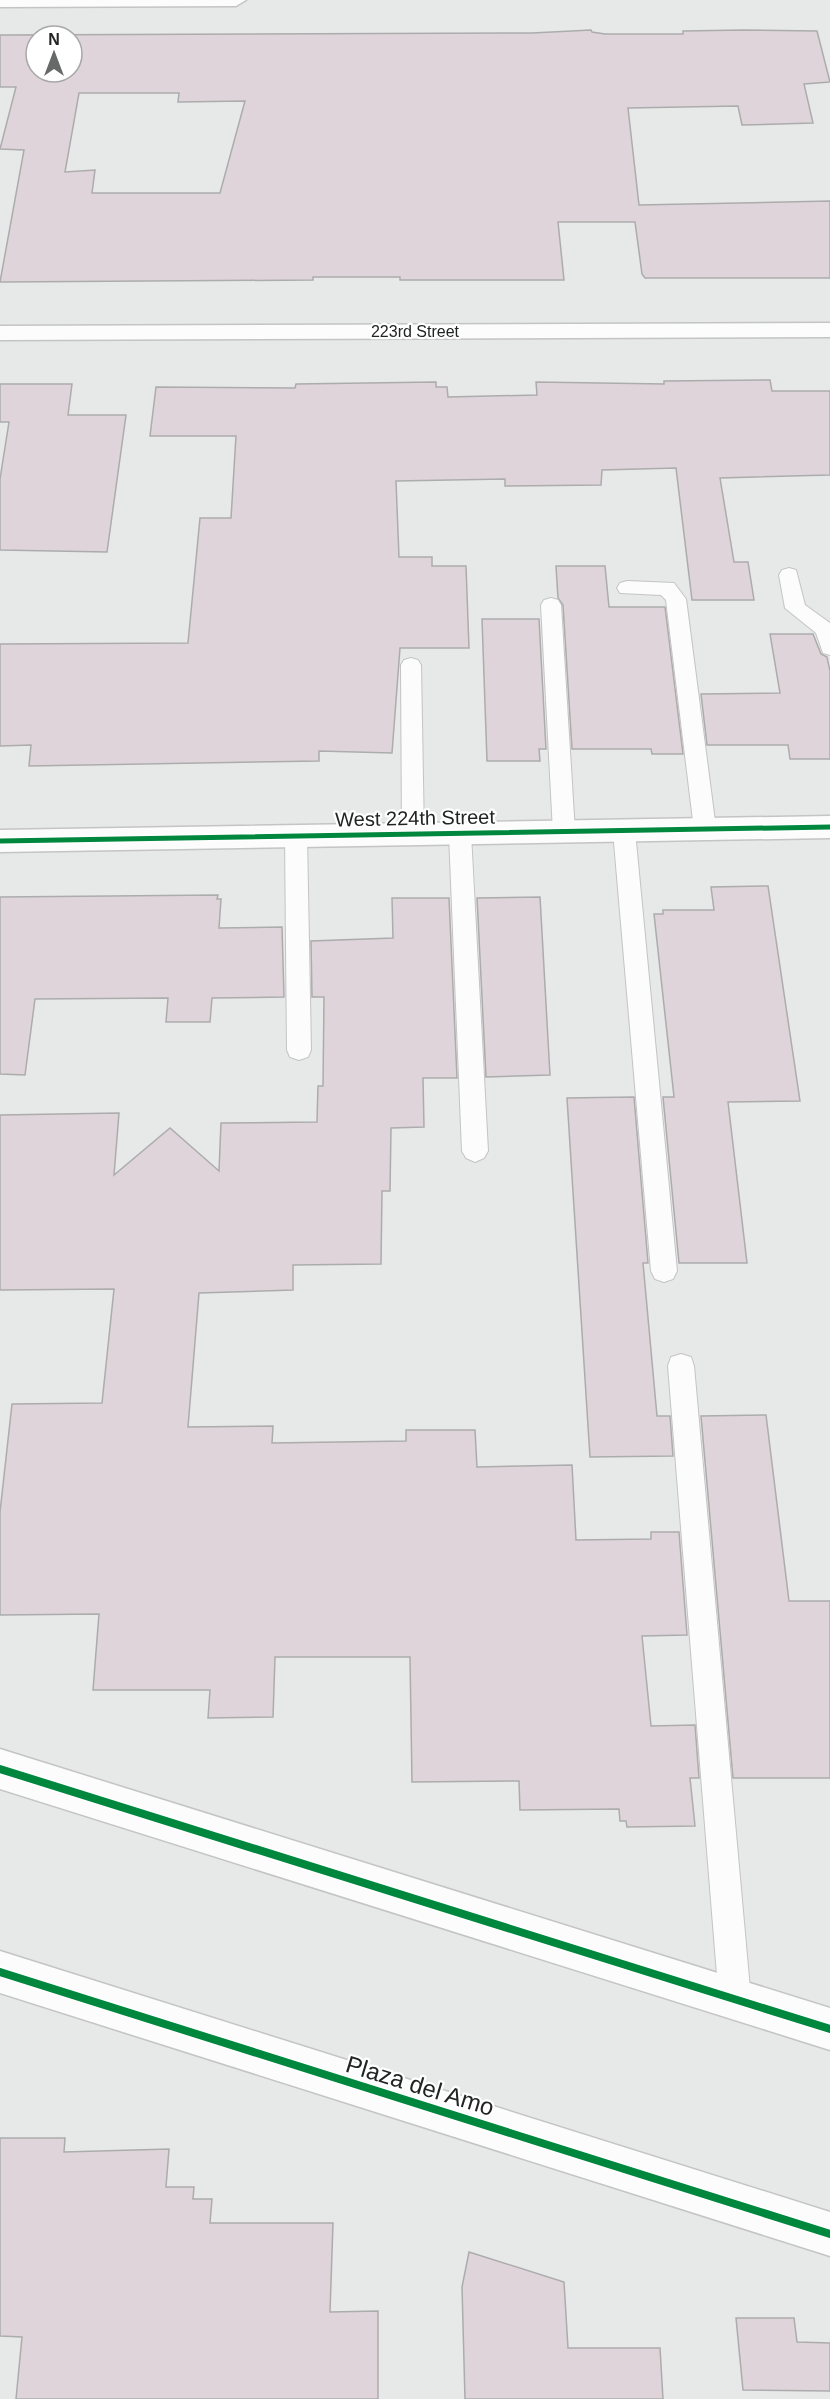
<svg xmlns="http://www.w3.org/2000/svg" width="830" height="2399" font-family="Helvetica,sans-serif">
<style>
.building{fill:#dfd4da;stroke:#acacac;stroke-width:1.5;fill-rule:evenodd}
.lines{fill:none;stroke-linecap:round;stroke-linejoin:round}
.lane-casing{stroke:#c3c4c3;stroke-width:2}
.street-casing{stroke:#c3c4c3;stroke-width:3}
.secondary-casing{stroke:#c3c4c3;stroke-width:3}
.lane{fill:#fbfcfb;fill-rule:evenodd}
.street{fill:#fbfcfb;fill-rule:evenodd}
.secondary{fill:#fbfcfb;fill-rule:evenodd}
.cycleway-far1-casing{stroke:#fff;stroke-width:8}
.cycleway-casing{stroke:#fff;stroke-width:11}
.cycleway-far1{stroke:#00873e;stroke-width:5}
.cycleway{stroke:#00873e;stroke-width:8}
.labels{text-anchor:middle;stroke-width:4.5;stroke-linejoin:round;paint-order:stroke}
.far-street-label{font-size:16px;fill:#222423;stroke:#fff}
.street-label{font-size:20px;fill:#222423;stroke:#fff}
.near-street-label{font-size:24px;fill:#222423;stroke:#fff}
</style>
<rect width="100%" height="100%" fill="#e6e9e7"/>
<g class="building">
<path d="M 591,30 L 592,32 L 605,34 L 683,34 L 683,31 L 744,30 L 817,31 L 830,82 L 804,84 L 813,123 L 742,125 L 738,106 L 628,108 L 639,205 L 830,201 L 830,278 L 645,278 L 642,274 L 635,222 L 558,222 L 564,280 L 400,280 L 400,277 L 313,277 L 313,280 L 0,282 L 24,150 L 0,149 L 16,87 L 0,87 L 0,35 L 532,33 ZM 36,36 L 72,36 L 72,72 L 36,72 ZM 79,93 L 179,93 L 178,102 L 245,101 L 220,193 L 92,193 L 95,170 L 65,172 Z"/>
<path d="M 770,380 L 772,391 L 830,391 L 830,475 L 720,478 L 734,562 L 748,562 L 754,600 L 692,600 L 676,468 L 602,470 L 601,485 L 505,486 L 505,479 L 396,481 L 399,557 L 432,557 L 432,566 L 466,566 L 469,648 L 400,648 L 392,753 L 319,751 L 319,761 L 29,766 L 31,745 L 0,746 L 0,644 L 188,643 L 200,518 L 231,518 L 236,436 L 150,436 L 156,387 L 295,388 L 296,384 L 436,382 L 436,387 L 447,387 L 448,397 L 537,395 L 536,382 L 664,384 L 664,381 Z"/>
<path d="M 0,384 L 72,384 L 68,415 L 126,415 L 107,552 L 0,550 L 0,479 L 9,422 L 0,422 Z"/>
<path d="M 556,566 L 605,566 L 609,607 L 665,607 L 683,754 L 652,754 L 651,749 L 572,749 L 563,605 L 558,598 Z"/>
<path d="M 482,619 L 539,619 L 546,749 L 539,749 L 540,761 L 487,761 Z"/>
<path d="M 770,634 L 813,634 L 821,654 L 827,657 L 830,671 L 830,759 L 790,759 L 788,745 L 707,745 L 701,694 L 780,693 Z"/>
<path d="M 768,886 L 800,1101 L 728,1102 L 747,1263 L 679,1263 L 663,1097 L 674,1097 L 654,914 L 663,914 L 663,910 L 714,910 L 711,887 Z"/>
<path d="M 218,895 L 217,899 L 221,899 L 219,928 L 282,927 L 284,997 L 212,998 L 210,1022 L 166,1022 L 168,998 L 35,999 L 25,1075 L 0,1074 L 0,897 Z"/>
<path d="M 540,897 L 550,1075 L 486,1077 L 477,898 Z"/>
<path d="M 392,898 L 449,898 L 457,1078 L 423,1078 L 424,1127 L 391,1128 L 390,1191 L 382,1191 L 381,1264 L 293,1265 L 293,1290 L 199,1293 L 188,1427 L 273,1426 L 272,1443 L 406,1441 L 406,1430 L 475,1430 L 477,1467 L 572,1465 L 576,1540 L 651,1539 L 651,1532 L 679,1532 L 687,1635 L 642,1636 L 651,1726 L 695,1725 L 699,1778 L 690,1778 L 695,1826 L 627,1827 L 626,1821 L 620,1821 L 619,1809 L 520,1810 L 519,1781 L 412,1782 L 410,1657 L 275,1657 L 273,1717 L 208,1718 L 210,1690 L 93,1690 L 99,1614 L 0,1615 L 0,1512 L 12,1404 L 102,1403 L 114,1289 L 0,1290 L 0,1115 L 119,1113 L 114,1175 L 170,1128 L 219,1171 L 221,1123 L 317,1122 L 318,1086 L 323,1086 L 324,997 L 312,997 L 311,941 L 393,938 Z"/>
<path d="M 634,1097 L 648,1263 L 643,1263 L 657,1416 L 670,1416 L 673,1456 L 590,1457 L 567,1098 Z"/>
<path d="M 766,1415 L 789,1601 L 830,1601 L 830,1778 L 733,1778 L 701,1416 Z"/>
<path d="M 0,2138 L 65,2138 L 64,2152 L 169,2149 L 166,2187 L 194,2187 L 193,2199 L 212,2199 L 210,2223 L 333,2223 L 330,2312 L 378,2311 L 378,2399 L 16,2399 L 22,2337 L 0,2336 Z"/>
<path d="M 469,2252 L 564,2282 L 568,2348 L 660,2348 L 663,2399 L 465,2399 L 462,2287 Z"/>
<path d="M 736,2318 L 794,2318 L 797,2342 L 830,2343 L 830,2391 L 743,2390 Z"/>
</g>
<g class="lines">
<defs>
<g id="lane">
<path d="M 789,568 L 796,570 L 805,605 L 830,623 L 830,655 L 823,653 L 816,633 L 785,608 L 779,575 L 782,570 Z"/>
<path d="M 627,581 L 674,583 L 686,599 L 716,829 L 713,835 L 705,837 L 697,835 L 694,829 L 666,600 L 661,595 L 620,593 L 617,588 L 620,583 Z"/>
<path d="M 551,598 L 558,600 L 561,605 L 575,832 L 572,838 L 564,840 L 556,838 L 553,832 L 541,605 L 544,600 Z"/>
<path d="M 411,658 L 418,660 L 421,665 L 424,835 L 421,841 L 413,843 L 405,841 L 402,835 L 401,665 L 404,660 Z"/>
<path d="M 624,823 L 632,825 L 635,831 L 677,1271 L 673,1279 L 664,1282 L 655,1279 L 651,1271 L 613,831 L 616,825 Z"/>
<path d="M 460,826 L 468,828 L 471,834 L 488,1151 L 484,1158 L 475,1162 L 466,1158 L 462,1151 L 449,834 L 452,828 Z"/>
<path d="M 296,828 L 304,830 L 307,836 L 311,1050 L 308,1057 L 299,1060 L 290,1057 L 287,1050 L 285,836 L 288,830 Z"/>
<path d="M 681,1354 L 691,1357 L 694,1366 L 751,2000 L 746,2011 L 735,2016 L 724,2011 L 719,2000 L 668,1366 L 671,1357 Z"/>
</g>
<g id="street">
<path d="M 0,0 L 246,0 L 236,6 L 0,7 Z"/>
<path d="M 830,816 L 830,838 L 0,852 L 0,830 Z"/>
</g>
<g id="secondary">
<path d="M 830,323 L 830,337 L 0,340 L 0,326 Z"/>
<path d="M 0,1749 L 830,2008 L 830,2050 L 0,1789 Z"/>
<path d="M 0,1951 L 830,2212 L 830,2256 L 0,1993 Z"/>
</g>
</defs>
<use href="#lane" class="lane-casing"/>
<use href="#street" class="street-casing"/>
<use href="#secondary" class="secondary-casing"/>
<use href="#lane" class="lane"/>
<use href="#street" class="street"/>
<use href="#secondary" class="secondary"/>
<defs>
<path id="cycleway-far1" d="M 0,841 L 830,827"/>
<g id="cycleway">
<path d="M 0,1769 L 830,2029"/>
<path d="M 0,1972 L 830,2234"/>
</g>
</defs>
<use href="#cycleway-far1" class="cycleway-far1-casing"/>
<use href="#cycleway" class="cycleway-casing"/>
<use href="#cycleway-far1" class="cycleway-far1"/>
<use href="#cycleway" class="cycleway"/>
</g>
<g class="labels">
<g class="far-street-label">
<text x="415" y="337">223rd Street</text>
</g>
<g class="street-label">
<text transform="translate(415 818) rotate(-1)" y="7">West 224th Street</text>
</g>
<g class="near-street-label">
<text transform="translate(420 2086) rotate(17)" y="8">Plaza del Amo</text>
</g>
</g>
<g transform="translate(54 54)"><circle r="28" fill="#ffffff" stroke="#a7a7a7" stroke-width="1.5"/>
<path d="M0-4.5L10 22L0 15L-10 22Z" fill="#676968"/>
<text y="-9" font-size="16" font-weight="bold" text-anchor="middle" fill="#222423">N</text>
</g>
</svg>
